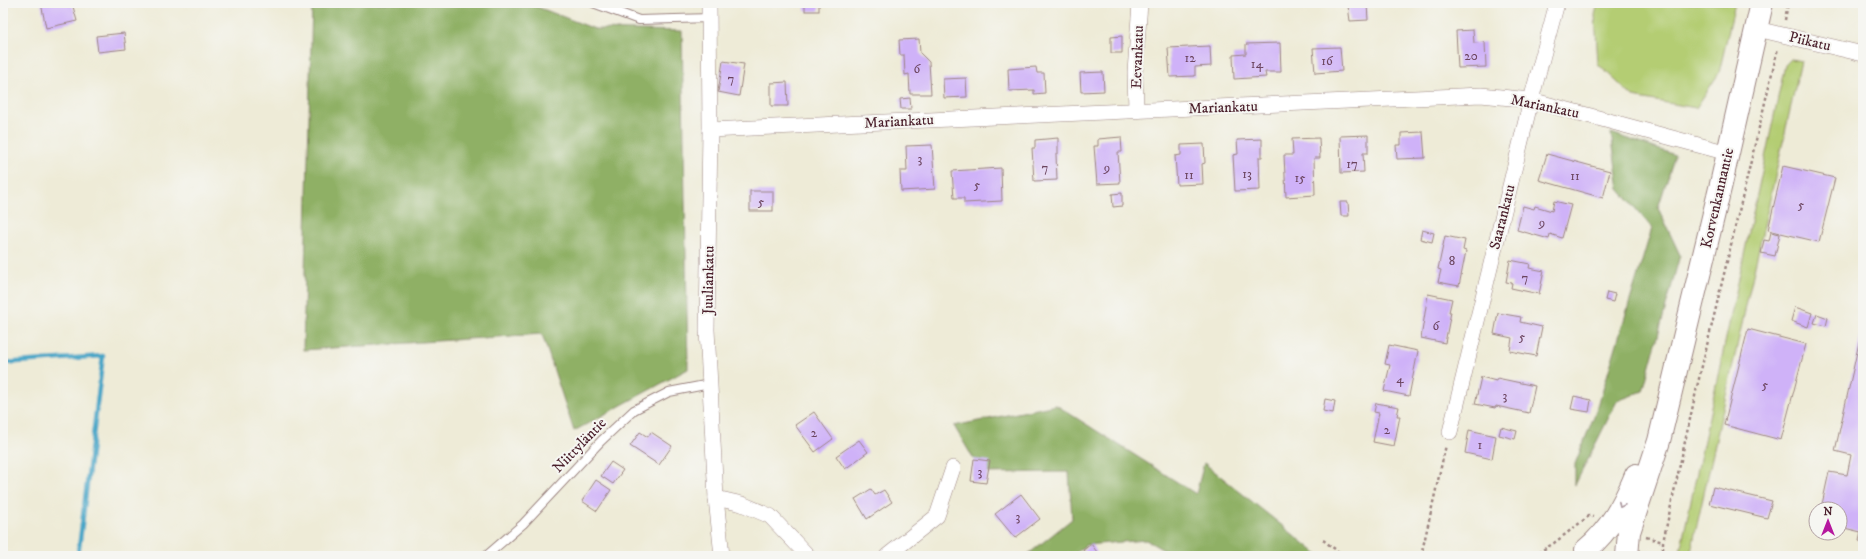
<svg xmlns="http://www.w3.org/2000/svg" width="1866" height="559" font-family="'IM FELL DW Pica',serif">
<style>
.green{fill:#b4cd73;stroke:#7f764f}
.forest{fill:#8fb065;stroke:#6c6848}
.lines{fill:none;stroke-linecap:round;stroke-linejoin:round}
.stream{stroke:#49a6c7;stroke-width:4.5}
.building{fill:#cfb2f8}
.lane-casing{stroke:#9c8581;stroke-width:10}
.street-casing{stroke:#9c8581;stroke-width:16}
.secondary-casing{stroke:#9c8581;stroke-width:24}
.path{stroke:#9c8581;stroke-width:2.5;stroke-dasharray:3 3;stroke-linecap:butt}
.lane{stroke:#fff;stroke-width:8}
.street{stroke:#fff;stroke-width:15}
.secondary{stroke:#fff;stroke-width:22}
.oneway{stroke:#ae9aa0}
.labels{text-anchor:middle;stroke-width:4;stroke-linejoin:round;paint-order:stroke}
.number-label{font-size:13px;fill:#6b445e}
.street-label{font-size:15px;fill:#4a1f2b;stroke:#f6f6f2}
</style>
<rect width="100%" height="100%" fill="#f6f6f2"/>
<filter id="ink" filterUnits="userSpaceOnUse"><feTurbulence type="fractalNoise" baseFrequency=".025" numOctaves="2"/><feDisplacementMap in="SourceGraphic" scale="8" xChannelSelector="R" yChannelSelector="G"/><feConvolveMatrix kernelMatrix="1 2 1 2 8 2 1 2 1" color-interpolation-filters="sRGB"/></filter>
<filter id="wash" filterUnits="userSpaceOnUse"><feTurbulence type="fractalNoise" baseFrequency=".012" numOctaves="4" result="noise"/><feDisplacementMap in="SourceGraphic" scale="16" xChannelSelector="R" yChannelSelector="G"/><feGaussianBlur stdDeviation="0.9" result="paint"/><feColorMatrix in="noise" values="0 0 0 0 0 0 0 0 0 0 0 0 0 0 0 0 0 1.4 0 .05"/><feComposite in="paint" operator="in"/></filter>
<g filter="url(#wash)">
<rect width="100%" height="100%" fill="#eeebd7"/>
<g class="green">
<path d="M 1598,3 L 1735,3 L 1719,73 L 1696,108 L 1633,97 L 1598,64 L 1595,15 Z"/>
<path d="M 1791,59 L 1801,61 L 1690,556 L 1679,556 L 1785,65 Z"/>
</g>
<g class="forest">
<path d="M 312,3 L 527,3 L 595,29 L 682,31 L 688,369 L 574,431 L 542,334 L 303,350 Z"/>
<path d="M 1611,133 L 1675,155 L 1658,208 L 1680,255 L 1643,391 L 1617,401 L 1575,485 L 1575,464 L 1598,406 L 1652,228 L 1619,189 Z"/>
<path d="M 1056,405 L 1196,494 L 1204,463 L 1320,556 L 1174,556 L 1146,540 L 1086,545 L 1072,556 L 1026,556 L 1072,519 L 1069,472 L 982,473 L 954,426 Z"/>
</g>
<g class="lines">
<path class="stream" d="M 3,363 L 103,356 L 78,556"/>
</g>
<g id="blocks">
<g class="building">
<path d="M 41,3 L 72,3 L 77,21 L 46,28 Z"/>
<rect x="805" y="3" width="14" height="8"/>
<path d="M 1367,4 L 1368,20 L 1350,21 L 1348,6 Z"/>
<path d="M 1473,30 L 1474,43 L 1485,42 L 1486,67 L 1458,68 L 1456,31 Z"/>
<path d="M 124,33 L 126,49 L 98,52 L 96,36 Z"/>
<path d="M 1122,36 L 1122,53 L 1111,53 L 1111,37 Z"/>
<path d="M 919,39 L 920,53 L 929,62 L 931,94 L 910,94 L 909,74 L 905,75 L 904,55 L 900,55 L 899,40 Z"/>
<path d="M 1280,43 L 1281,72 L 1265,72 L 1266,77 L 1234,79 L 1233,55 L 1246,54 L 1246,44 Z"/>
<path d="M 1210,46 L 1211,66 L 1195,67 L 1195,76 L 1170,77 L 1168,48 Z"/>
<path d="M 1340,47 L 1342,71 L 1315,73 L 1313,48 Z"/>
<path d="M 723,61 L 744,64 L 739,96 L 718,92 Z"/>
<path d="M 1036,67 L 1037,73 L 1044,73 L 1045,93 L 1034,94 L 1034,90 L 1009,91 L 1008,69 Z"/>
<path d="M 1103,72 L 1104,91 L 1081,92 L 1080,73 Z"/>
<path d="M 966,78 L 967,97 L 944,98 L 943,79 Z"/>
<path d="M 787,82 L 788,106 L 771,106 L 771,83 Z"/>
<path d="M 910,98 L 911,109 L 901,109 L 900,99 Z"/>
<path d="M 1423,132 L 1425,158 L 1397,159 L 1396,145 L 1401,145 L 1401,133 Z"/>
<path d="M 1368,135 L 1368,153 L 1363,153 L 1364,172 L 1341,173 L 1340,136 Z"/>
<path d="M 1121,137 L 1122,152 L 1118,152 L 1120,183 L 1097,184 L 1094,146 L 1098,146 L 1098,139 Z"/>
<path d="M 1058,138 L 1058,154 L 1056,154 L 1057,180 L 1034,181 L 1032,148 L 1035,148 L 1035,140 Z"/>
<path d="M 1319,138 L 1320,158 L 1314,158 L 1315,195 L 1286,197 L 1284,155 L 1293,155 L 1292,139 Z"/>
<path d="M 1262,139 L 1262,157 L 1259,157 L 1260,190 L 1235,191 L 1233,155 L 1238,154 L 1237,140 Z"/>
<path d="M 1204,144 L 1205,163 L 1202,164 L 1203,184 L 1177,185 L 1175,156 L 1181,155 L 1181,145 Z"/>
<path d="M 932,145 L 935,189 L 901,191 L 900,171 L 907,171 L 906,146 Z"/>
<path d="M 1547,154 L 1610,171 L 1603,198 L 1539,180 Z"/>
<path d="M 1783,166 L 1835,178 L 1819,242 L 1768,230 Z"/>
<path d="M 1001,168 L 1002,201 L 964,203 L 964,198 L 954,198 L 952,171 Z"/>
<rect x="750" y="191" width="23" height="20"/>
<path d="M 1122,193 L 1122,206 L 1113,207 L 1112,194 Z"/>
<path d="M 1554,201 L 1571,205 L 1562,238 L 1550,234 L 1549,239 L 1517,230 L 1523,206 L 1534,209 L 1535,206 L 1552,211 Z"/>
<path d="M 1340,202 L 1348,202 L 1349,216 L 1341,216 Z"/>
<path d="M 1422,230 L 1434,233 L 1432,242 L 1420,239 Z"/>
<path d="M 1771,232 L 1780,234 L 1775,256 L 1761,253 L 1764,240 L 1769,241 Z"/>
<path d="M 1445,236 L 1465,240 L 1463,250 L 1466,251 L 1459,286 L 1438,282 L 1441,270 L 1438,269 Z"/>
<path d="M 1510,260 L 1530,264 L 1529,268 L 1544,271 L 1539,294 L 1511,288 L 1512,283 L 1506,282 Z"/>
<path d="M 1607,292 L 1615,294 L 1613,302 L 1605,300 Z"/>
<path d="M 1428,294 L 1452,299 L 1449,312 L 1451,312 L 1445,343 L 1421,338 Z"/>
<path d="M 1795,307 L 1812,313 L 1808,327 L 1791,321 Z"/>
<path d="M 1498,313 L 1521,317 L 1520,322 L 1542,327 L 1536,356 L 1510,351 L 1512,338 L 1494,334 Z"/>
<path d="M 1817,314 L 1828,318 L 1826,326 L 1814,323 Z"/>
<path d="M 1748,329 L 1806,344 L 1781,440 L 1724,425 Z"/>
<path d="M 1862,329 L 1863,329 L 1863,542 L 1859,541 L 1861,532 L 1840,527 L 1840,509 L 1821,509 L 1829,472 L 1847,475 L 1851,455 L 1835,451 Z"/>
<path d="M 1389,345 L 1418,351 L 1409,396 L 1384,391 L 1390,365 L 1385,364 Z"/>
<path d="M 1481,377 L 1496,381 L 1497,378 L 1535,386 L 1529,413 L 1496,406 L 1495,408 L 1475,404 Z"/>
<path d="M 1574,396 L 1591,400 L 1589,412 L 1571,409 Z"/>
<path d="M 1325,399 L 1335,401 L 1333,413 L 1323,411 Z"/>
<path d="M 1376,403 L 1399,407 L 1397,416 L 1400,416 L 1394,446 L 1373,442 L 1379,413 L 1374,412 Z"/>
<path d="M 814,412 L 833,439 L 815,452 L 795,425 Z"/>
<path d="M 1501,427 L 1517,431 L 1515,439 L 1499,435 Z"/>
<path d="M 1469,430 L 1496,436 L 1492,459 L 1465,453 Z"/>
<path d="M 640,432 L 648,437 L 651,432 L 672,446 L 659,465 L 630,446 Z"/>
<path d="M 859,440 L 868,452 L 845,469 L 836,456 Z"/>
<path d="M 974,459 L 990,461 L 986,483 L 971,481 Z"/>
<path d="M 611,462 L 623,470 L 613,484 L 601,476 Z"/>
<path d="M 596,480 L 611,490 L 597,511 L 582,501 Z"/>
<path d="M 1713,487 L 1772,501 L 1767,518 L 1709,504 Z"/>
<path d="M 871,489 L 875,495 L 884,490 L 892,502 L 867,519 L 855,499 Z"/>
<path d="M 1021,494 L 1040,519 L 1015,538 L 995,514 Z"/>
<path d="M 1091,544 L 1097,552 L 1092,556 L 1087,556 L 1083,550 Z"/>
</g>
</g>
</g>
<g filter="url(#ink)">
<use href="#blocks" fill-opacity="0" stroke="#9c8581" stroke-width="1"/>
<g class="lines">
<defs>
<g id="lane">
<path d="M 593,3 L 639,20 L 711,18"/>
<path d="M 486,556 L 523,524 L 601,441 L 634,410 L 669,392 L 710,384"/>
</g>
<g id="street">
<path d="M 709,3 L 710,130 L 707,330 L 716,498 L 722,556"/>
<path d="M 1757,29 L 1863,54"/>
<path d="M 1136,110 L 1135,72 L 1140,3"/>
<path d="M 710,130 L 1481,95 L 1531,100 L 1728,153"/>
<path d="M 1450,432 L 1531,100 L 1557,3"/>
<path d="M 716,498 L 742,504 L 770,516 L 808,556"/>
<path d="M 887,556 L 937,516 L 953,468"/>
</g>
<g id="secondary">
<path d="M 1586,550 C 1610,530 1624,504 1636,475"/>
<path d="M 1627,556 L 1629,532 L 1659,441 L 1721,184 L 1762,3"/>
</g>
</defs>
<use href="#lane" class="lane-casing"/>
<use href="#street" class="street-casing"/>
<use href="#secondary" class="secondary-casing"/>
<g class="path">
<path d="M 1785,20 L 1788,3"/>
<path d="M 1646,537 L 1663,542"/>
<path d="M 1323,540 L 1344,556"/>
<path d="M 1421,556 L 1446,445"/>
<path d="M 1533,556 L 1554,543 L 1589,516 L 1593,517"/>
<path d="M 1663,556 L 1663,542 L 1697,387 L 1778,48"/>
</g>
<use href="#lane" class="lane"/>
<use href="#street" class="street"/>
<use href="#secondary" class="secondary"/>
</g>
<defs><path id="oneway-chevron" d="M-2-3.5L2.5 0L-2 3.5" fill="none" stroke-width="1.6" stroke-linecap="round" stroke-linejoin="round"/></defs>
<use class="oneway" href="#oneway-chevron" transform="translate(1621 505) rotate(117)"/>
</g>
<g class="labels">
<g class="number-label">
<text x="1471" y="60">20</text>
<text x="1190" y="62">12</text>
<text x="1327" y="65">16</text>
<text x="1257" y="68">14</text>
<text x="917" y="73">6</text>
<text x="731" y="83">7</text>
<text x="920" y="163">3</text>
<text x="1352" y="168">17</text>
<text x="1045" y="172">7</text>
<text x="1107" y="172">9</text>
<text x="1247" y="178">13</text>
<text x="1189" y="179">11</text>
<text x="1575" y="180">11</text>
<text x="1300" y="182">15</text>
<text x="977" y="189">5</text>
<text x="761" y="206">5</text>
<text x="1801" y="209">5</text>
<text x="1542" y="227">9</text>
<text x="1452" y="265">8</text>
<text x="1525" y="282">7</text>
<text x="1436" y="330">6</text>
<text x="1522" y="341">5</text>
<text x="1400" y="383">4</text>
<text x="1765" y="389">5</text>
<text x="1505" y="400">3</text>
<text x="1387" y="434">2</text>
<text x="814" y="437">2</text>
<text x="1480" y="449">1</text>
<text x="980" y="476">3</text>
<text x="1018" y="521">3</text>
</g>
<g class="street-label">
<text transform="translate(1810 41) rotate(13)" y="5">Piikatu</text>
<text transform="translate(1137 57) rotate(-88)" y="5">Eevankatu</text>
<text transform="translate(1545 106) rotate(12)" y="5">Mariankatu</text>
<text transform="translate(1223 107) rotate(-2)" y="5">Mariankatu</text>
<text transform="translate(899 121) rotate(-3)" y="5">Mariankatu</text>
<text transform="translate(1717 198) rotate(-77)" y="5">Korvenkannantie</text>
<text transform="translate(1502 217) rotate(-76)" y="5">Saarankatu</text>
<text transform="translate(708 280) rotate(-89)" y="5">Juuliankatu</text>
<text transform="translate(579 445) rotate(-46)" y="5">Niittyläntie</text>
</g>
</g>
<rect width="1866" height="559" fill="none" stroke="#f6f6f2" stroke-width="16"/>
<g transform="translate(1828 521)"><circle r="19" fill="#f6f6f2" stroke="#b1a0a2"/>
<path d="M0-3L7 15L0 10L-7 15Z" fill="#b5179e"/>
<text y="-6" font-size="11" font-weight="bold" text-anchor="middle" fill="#4a1f2b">N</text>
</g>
</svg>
